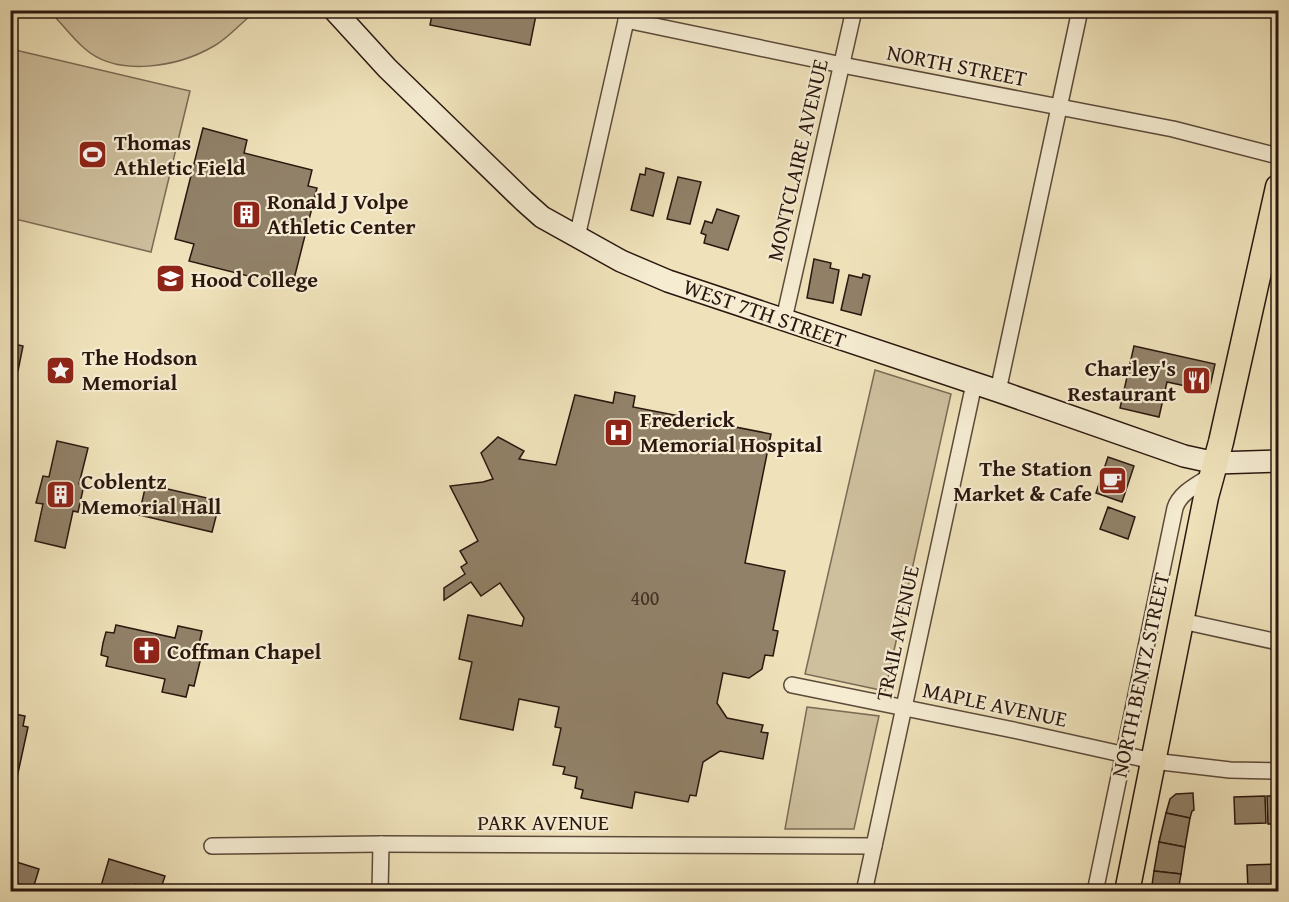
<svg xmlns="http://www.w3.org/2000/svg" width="1289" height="902" font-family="'Gentium Book Plus',serif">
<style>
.park{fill:#cebf9d;stroke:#7c6b56;stroke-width:1.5}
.building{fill:#918168;stroke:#2b170f;stroke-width:1.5}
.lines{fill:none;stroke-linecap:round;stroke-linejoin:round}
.minor-casing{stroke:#5c4a3a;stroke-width:18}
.secondary-casing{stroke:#2b170f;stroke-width:24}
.primary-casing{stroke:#2b170f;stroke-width:27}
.minor{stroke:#f5ecd2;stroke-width:15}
.secondary{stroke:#f5ecd2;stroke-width:21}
.primary{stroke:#efe2ba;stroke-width:24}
.labels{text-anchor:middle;stroke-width:4.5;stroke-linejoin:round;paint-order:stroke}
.number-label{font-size:20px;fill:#443225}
.street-label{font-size:22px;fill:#2b170f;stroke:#f5ecd2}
.poi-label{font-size:22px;font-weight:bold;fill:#2b170f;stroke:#f5ecd2;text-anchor:start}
</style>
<rect width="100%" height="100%" fill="#efe2ba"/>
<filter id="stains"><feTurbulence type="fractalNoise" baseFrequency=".00333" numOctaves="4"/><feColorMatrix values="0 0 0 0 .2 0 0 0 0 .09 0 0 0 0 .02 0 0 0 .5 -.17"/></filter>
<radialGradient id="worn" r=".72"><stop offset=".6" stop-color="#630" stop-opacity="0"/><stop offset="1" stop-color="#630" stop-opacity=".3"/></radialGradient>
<g class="park">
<path d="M 244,10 L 249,17 C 238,26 227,39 214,46 C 178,67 117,78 84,48 C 71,37 61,22 49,11 Z"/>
<path d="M 11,49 L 190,91 L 151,252 L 11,218 Z"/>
<path d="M 875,370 L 951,394 L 885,691 L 805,674 Z"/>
<path d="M 807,707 L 879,716 L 854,829 L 785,829 Z"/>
</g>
<g class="building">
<path d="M 433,10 L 537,10 L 530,45 L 430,25 Z"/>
<path d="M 203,128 L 247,140 L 244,153 L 312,170 L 308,186 L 317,188 L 292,287 L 189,261 L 194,244 L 175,239 Z"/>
<path d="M 646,168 L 664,173 L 653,216 L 631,210 L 640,174 L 645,175 Z"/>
<path d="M 678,177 L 701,182 L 690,224 L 667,219 Z"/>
<path d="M 717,209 L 739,216 L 728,250 L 704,243 L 706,235 L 701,233 L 705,221 L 712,223 Z"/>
<path d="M 814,259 L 831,263 L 830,268 L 839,270 L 833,303 L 807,298 Z"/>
<path d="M 863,274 L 870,276 L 861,315 L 841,310 L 849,275 L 862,278 Z"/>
<path d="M 10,336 L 15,337 L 14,344 L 23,346 L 18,371 L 10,370 Z"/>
<path d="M 1134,346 L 1215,364 L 1209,391 L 1167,382 L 1159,417 L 1120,408 Z"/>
<path d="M 615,392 L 635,396 L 633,407 L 771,434 L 745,563 L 785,571 L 773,630 L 778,631 L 773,656 L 765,655 L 762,669 L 749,678 L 723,673 L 717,703 L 727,718 L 763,725 L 761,732 L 768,733 L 763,759 L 720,751 L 703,762 L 696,796 L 690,795 L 688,802 L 635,792 L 632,808 L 581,798 L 583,790 L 575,788 L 577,777 L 563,774 L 565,767 L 553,765 L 561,728 L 555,727 L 559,707 L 519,699 L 513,730 L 460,719 L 472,662 L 459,659 L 468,615 L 522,626 L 524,618 L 500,583 L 481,596 L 471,582 L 444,600 L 444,588 L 465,574 L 461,567 L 467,563 L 460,551 L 478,541 L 450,486 L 483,482 L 493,479 L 481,453 L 498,437 L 524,451 L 519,459 L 556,465 L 575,395 L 613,403 Z"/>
<path d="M 57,441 L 88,448 L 79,484 L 84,485 L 78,512 L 73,511 L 65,548 L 35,541 L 43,504 L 36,503 L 43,476 L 49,477 Z"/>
<path d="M 1108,457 L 1134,466 L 1122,502 L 1096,493 Z"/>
<path d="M 146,484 L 220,501 L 212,532 L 139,515 Z"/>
<path d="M 1108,507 L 1135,517 L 1128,539 L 1100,529 Z"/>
<path d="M 116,625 L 175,638 L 178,626 L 202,631 L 199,644 L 204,645 L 194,686 L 189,685 L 186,697 L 162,692 L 165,679 L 106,666 L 108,657 L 101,655 L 103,643 L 106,632 L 114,633 Z"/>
<path d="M 10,713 L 25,716 L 23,726 L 28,727 L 16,782 L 11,781 L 10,783 Z"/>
<path d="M 1193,793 L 1194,810 L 1192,811 L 1190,818 L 1166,813 L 1170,799 L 1176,794 Z"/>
<path d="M 1265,796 L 1266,823 L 1235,824 L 1234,797 Z"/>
<path d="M 1267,796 L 1278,796 L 1278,824 L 1268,824 Z"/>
<path d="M 1166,813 L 1190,818 L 1185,847 L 1159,842 Z"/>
<path d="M 1159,842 L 1185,847 L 1181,874 L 1154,871 Z"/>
<path d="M 109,859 L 165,876 L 160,891 L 135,884 L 132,892 L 119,892 L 101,886 Z"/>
<path d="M 10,860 L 39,869 L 32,892 L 10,892 Z"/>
<path d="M 1278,864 L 1278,889 L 1248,890 L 1247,865 Z"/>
<path d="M 1154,871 L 1181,874 L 1178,892 L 1151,892 Z"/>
</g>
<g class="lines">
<defs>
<g id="minor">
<path d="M 626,20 L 842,65 L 1173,129 L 1278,156"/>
<path d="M 577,237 L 628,12"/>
<path d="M 784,319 L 854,10"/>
<path d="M 998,391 L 1080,10"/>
<path d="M 1182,621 L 1278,642"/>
<path d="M 792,685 L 1018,731 L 1153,761 L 1230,770 L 1278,771"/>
<path d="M 212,846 L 381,844 L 874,846"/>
<path d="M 380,892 L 381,844"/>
<path d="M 864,892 L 974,384"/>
<path d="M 1095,892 L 1175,508 C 1180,492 1199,484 1212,475"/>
</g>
<path id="secondary" d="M 334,10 L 387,68 L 524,201 L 542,217 L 621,261 L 668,281 L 998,391 L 1184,456 L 1216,463 L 1278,461"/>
<path id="primary" d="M 1127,892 L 1206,497 L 1221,442 L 1278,187"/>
</defs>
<use href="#minor" class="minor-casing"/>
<use href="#secondary" class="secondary-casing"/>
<use href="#primary" class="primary-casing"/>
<use href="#minor" class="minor"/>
<use href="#secondary" class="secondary"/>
<use href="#primary" class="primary"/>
</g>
<defs>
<symbol id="stadium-square" viewBox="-11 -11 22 22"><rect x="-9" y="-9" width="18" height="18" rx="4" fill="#8f2418" stroke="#f5ecd2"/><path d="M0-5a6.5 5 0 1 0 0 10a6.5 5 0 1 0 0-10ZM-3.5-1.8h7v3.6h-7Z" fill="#fff"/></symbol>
<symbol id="building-square" viewBox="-11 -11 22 22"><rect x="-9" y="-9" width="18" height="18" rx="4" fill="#8f2418" stroke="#f5ecd2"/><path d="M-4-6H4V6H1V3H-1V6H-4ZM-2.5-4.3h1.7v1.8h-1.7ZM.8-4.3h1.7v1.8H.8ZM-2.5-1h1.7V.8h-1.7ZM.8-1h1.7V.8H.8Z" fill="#fff"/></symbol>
<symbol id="university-square" viewBox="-11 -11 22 22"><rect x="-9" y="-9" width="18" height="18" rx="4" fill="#8f2418" stroke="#f5ecd2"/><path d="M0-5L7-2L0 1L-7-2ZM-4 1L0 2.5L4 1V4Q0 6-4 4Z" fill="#fff"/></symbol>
<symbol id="sight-square" viewBox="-11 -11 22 22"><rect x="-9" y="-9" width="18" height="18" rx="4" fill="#8f2418" stroke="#f5ecd2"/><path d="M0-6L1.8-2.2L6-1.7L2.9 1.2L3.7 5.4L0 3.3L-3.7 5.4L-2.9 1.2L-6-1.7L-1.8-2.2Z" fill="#fff"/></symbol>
<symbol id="restaurant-square" viewBox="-11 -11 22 22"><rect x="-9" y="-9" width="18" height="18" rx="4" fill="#8f2418" stroke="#f5ecd2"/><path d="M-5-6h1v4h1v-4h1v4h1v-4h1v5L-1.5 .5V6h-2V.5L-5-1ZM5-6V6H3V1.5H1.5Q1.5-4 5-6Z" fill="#fff"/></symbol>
<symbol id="hospital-square" viewBox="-11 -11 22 22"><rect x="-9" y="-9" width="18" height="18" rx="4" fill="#8f2418" stroke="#f5ecd2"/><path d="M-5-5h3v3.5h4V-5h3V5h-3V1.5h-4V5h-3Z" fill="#fff"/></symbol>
<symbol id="cafe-square" viewBox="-11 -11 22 22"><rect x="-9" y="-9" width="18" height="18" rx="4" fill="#8f2418" stroke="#f5ecd2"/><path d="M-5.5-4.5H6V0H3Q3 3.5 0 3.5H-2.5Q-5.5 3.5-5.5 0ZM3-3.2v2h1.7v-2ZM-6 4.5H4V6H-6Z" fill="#fff"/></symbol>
<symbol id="church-square" viewBox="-11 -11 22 22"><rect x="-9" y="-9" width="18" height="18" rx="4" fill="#8f2418" stroke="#f5ecd2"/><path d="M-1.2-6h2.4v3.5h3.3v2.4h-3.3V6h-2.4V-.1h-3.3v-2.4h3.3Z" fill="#fff"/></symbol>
</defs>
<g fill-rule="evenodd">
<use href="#stadium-square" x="76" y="138" width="33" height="33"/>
<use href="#building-square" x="230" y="198" width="33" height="33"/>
<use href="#university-square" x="154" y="262" width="33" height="33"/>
<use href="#sight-square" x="44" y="354" width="33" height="33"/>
<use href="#restaurant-square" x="1180" y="364" width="33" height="33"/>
<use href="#hospital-square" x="602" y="416" width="33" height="33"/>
<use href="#cafe-square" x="1096" y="464" width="33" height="33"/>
<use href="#building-square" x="44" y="478" width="33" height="33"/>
<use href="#church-square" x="130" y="634" width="33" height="33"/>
</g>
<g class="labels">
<g class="number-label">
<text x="645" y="605">400</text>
</g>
<g class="street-label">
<text transform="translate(957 65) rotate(11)" y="8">NORTH STREET</text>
<text transform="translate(797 160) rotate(-77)" y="8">MONTCLAIRE AVENUE</text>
<text transform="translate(765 313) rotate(19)" y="8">WEST 7TH STREET</text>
<text transform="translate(897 633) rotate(-78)" y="8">TRAIL AVENUE</text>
<text transform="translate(1140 675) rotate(-78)" y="8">NORTH BENTZ STREET</text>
<text transform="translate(995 704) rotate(12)" y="8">MAPLE AVENUE</text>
<text x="543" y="830">PARK AVENUE</text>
</g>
<g class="poi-label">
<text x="114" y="150">Thomas<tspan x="114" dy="25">Athletic Field</tspan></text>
<text x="267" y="209">Ronald J Volpe<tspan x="267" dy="25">Athletic Center</tspan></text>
<text x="191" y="287">Hood College</text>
<text x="82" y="365">The Hodson<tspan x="82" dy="25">Memorial</tspan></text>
<text x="1176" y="376" text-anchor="end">Charley's<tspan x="1176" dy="25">Restaurant</tspan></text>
<text x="640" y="427">Frederick<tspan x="640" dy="25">Memorial Hospital</tspan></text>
<text x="1092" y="476" text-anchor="end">The Station<tspan x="1092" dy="25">Market &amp; Cafe</tspan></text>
<text x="81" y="489">Coblentz<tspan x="81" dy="25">Memorial Hall</tspan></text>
<text x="167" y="659">Coffman Chapel</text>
</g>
</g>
<rect width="1289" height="902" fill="none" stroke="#efe2ba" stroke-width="36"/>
<rect x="12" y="12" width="1265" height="878" fill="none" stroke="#2b170f" stroke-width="3"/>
<rect x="18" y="18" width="1253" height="866" fill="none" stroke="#2b170f" stroke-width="1.5"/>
<rect width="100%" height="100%" filter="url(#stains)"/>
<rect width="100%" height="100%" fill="url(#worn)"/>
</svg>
